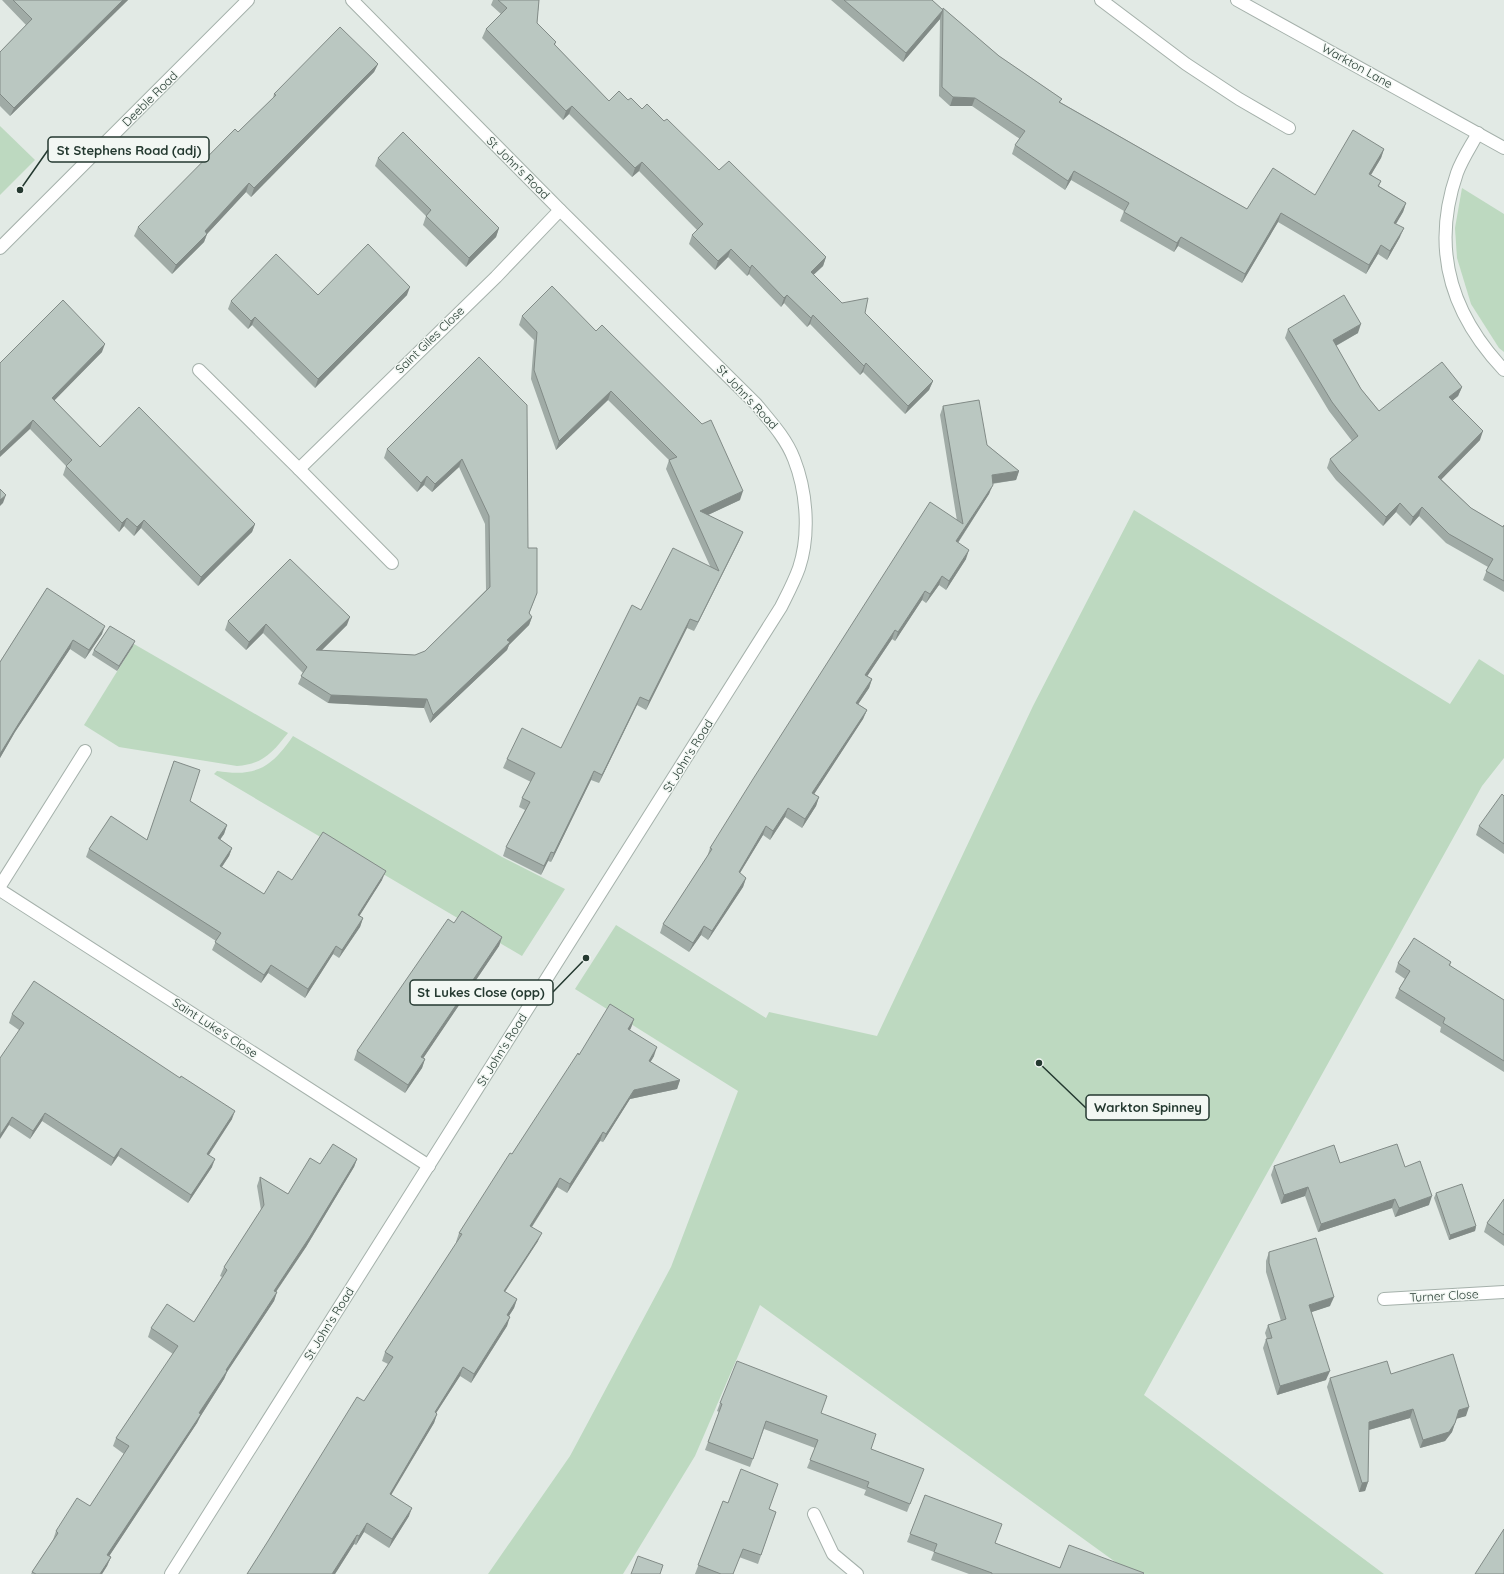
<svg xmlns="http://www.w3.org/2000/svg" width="1504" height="1574" font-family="Quicksand,sans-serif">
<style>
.green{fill:#bdd9c0}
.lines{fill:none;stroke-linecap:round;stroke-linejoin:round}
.minor-casing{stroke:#a5b1ab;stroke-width:14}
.minor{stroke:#fff;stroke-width:12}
.wall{fill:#a0aba6}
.shaded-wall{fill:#828b87}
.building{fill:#bac7c1;stroke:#828b87}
.labels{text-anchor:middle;stroke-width:3;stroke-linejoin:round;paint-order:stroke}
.street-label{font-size:12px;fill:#243930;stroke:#f2f7f3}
.leader{fill:none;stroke:#243930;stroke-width:1.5}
.callout-dot{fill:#243930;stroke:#f2f7f3;stroke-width:1.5}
.callout{fill:#f2f7f3;stroke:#243930;stroke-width:1.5}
.callout-label{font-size:13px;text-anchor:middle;font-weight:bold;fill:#243930}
</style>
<rect width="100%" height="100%" fill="#e2eae5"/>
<g class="green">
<path d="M 0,126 L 35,160 L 0,195 Z"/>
<path d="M 1462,188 L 1504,214 L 1504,352 L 1499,348 L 1471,304 L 1457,258 L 1455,228 Z"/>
<path d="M 1134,510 L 1450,704 L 1479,659 L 1504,675 L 1504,758 L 1482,786 L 1144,1395 L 1384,1574 L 1132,1574 L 760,1305 L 695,1456 L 623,1574 L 488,1574 L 570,1456 L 671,1267 L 738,1091 L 575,989 L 616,925 L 766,1018 L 769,1012 L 877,1036 L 1033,706 Z"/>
<path d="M 134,644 L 288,733 C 272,753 263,764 237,766 L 119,747 L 84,725 Z"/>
<path d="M 293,736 L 502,857 L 565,889 L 522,956 L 214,774 L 217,771 C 256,777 271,768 293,736 Z"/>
</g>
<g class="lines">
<defs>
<g id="minor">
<path d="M 1101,0 L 1186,64 L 1239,99 L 1289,128"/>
<path d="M 1237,0 L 1504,148"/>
<path d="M 1478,133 C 1471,146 1462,159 1457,173 C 1431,248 1450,313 1504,370"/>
<path d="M 0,248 L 248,0"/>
<path d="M 199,370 L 299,469 L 496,277 L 560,210"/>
<path d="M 299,469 L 392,563"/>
<path d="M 0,886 L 85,751"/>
<path d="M 0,890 L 429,1166"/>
<path d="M 1384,1299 L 1504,1292"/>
<path d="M 814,1514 L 833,1554 L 857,1574"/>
<path d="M 171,1574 L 781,607 C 787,595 794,582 799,568 C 810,535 807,492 794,459 C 786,438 770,421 756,404 L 560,210 L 352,0"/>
</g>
</defs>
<use href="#minor" class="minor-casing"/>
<use href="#minor" class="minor"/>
</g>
<g class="wall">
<path d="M 2,0 L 128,0 L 10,116 L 0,106 L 0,52 L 26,25 Z"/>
<path d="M 493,0 L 539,0 L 537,23 L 556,42 L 555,45 L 609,101 L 628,100 L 642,109 L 664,121 L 719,170 L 826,257 L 823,266 L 813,275 L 842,303 L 865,313 L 933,381 L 929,390 L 905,414 L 863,372 L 860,375 L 810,324 L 807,327 L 784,303 L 781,307 L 749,274 L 747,276 L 728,257 L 715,270 L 689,244 L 692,235 L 697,230 L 639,171 L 632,177 L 569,114 L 563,120 L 482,38 L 486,29 L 501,14 L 491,5 Z"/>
<path d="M 831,0 L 932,0 L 943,10 L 943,8 L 999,56 L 1062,99 L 1060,102 L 1247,209 L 1315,195 L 1384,149 L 1381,158 L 1371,175 L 1381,181 L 1379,186 L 1406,203 L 1403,212 L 1396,224 L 1400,237 L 1387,260 L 1378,254 L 1366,274 L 1278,222 L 1242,283 L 1178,246 L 1174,252 L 1120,221 L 1124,211 L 1071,180 L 1065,190 L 1012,154 L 1015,145 L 1020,139 L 972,106 L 950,106 L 939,96 L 940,17 L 940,19 L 903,62 Z"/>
<path d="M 378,64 L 374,72 L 251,197 L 246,192 L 207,234 L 204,242 L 172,274 L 134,236 L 138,227 L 238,132 L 273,98 L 274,94 Z"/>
<path d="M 378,158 L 499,228 L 496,237 L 466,267 L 423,225 L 426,216 L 375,166 Z"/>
<path d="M 552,286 L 740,500 L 708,515 L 743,532 L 739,541 L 694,631 L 687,628 L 646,710 L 637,705 L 599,783 L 591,780 L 551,862 L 548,861 L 541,875 L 503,856 L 506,847 L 525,810 L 519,807 L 522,798 L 531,782 L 503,768 L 507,759 L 561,748 L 641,610 L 710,566 L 666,469 L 669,460 L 608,400 L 556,450 L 531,379 L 534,340 L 519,325 L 522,316 Z"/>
<path d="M 318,295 L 407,295 L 315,388 L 252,325 L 248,329 L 228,309 L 231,301 Z"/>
<path d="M 1288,329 L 1358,333 L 1336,346 L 1361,389 L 1379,411 L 1462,387 L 1458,396 L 1452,401 L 1480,440 L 1441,479 L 1471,508 L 1503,527 L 1504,525 L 1504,592 L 1483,580 L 1488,567 L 1446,543 L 1419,516 L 1410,526 L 1396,512 L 1383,526 L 1336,480 L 1327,468 L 1330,459 L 1352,441 L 1329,411 L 1285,338 Z"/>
<path d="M 102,352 L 54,400 L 100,447 L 255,524 L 252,532 L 198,586 L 141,528 L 134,536 L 124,526 L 119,532 L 63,475 L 66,466 L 30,429 L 0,363 Z"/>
<path d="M 479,357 L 528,548 L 537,593 L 529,614 L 532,617 L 529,625 L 509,645 L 507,650 L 430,723 L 424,708 L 328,703 L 298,684 L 303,673 L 263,633 L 246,650 L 225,630 L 228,621 L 347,625 L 321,651 L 415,655 L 425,651 L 486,590 L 485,524 L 459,467 L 432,492 L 424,485 L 417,492 L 384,458 L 387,449 Z"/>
<path d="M 943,406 L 987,445 L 1019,471 L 1016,480 L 992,484 L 989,494 L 958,543 L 966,559 L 946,590 L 939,585 L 926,603 L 922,600 L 895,641 L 892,639 L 867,676 L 872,679 L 869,688 L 858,704 L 867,710 L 863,719 L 814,794 L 819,797 L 816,806 L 802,828 L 785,817 L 770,840 L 763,835 L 740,873 L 746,878 L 743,887 L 708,940 L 701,935 L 689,952 L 660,933 L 663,924 L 707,857 L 710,848 L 957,521 L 940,415 Z"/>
<path d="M 47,588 L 102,634 L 85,659 L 70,649 L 15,732 L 0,758 L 0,662 Z"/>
<path d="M 133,646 L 117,671 L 92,655 L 94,650 Z"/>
<path d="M 174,761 L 190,801 L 227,825 L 224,834 L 220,839 L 232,848 L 229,856 L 222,867 L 264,894 L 292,880 L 382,880 L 359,916 L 363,918 L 360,927 L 339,958 L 333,954 L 305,998 L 268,973 L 261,983 L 212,950 L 216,941 L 86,857 L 89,849 L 147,840 Z"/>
<path d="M 1504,796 L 1504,854 L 1476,835 L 1479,826 Z"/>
<path d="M 454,923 L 502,937 L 499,946 L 423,1058 L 425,1059 L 422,1068 L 405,1093 L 354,1060 L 357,1051 Z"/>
<path d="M 1451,962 L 1450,966 L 1504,1000 L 1504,1072 L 1440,1032 L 1441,1027 L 1395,998 L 1399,989 L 1405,979 L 1395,972 L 1398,963 Z"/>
<path d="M 12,1014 L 232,1119 L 209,1155 L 212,1167 L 188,1203 L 118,1156 L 111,1166 L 42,1121 L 30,1139 L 9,1125 L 19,1030 L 9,1023 Z"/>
<path d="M 634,1019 L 630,1030 L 654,1056 L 650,1062 L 680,1080 L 677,1089 L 630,1099 L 603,1142 L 600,1141 L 567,1193 L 557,1187 L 532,1227 L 538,1241 L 505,1292 L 517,1299 L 514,1308 L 509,1316 L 507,1326 L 471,1383 L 460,1376 L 436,1413 L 437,1414 L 434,1423 L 391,1494 L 409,1516 L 389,1548 L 364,1532 L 356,1545 L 354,1544 L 335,1574 L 247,1574 L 364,1401 L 388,1364 L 382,1361 L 385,1352 L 457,1242 L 456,1242 L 459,1233 L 512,1154 L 579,1055 Z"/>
<path d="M 357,1159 L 354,1167 L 306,1247 L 276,1292 L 277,1292 L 274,1301 L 227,1372 L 224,1379 L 200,1417 L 197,1423 L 109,1556 L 111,1557 L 107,1566 L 102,1574 L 31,1574 L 32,1572 L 53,1540 L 56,1531 L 90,1506 L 124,1454 L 113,1446 L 116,1438 L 173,1354 L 148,1337 L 151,1328 L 194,1322 L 222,1277 L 220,1276 L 224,1267 L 261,1210 L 257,1186 L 260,1177 L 288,1194 L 320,1164 Z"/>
<path d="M 1340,1163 L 1405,1167 L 1429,1205 L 1395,1217 L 1392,1208 L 1318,1232 L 1305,1196 L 1281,1204 L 1271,1175 L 1274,1166 Z"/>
<path d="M 1436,1193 L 1476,1226 L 1475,1231 L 1449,1240 L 1434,1198 Z"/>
<path d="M 1504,1199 L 1504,1246 L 1484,1232 L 1487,1223 Z"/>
<path d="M 1269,1252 L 1330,1306 L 1311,1312 L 1326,1380 L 1277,1395 L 1263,1348 L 1266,1339 L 1267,1339 L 1265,1333 L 1268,1325 L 1281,1321 L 1266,1272 L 1266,1261 Z"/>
<path d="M 1391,1374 L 1466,1416 L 1457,1418 L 1452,1432 L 1445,1441 L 1420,1448 L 1410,1418 L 1369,1430 L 1368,1482 L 1365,1491 L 1359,1492 L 1327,1387 L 1330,1378 Z"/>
<path d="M 720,1403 L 821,1413 L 871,1449 L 924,1469 L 907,1512 L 864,1495 L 866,1490 L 807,1468 L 815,1448 L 764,1429 L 750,1467 L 705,1450 L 719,1412 L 717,1411 Z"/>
<path d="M 925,1495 L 995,1543 L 1060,1568 L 1143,1574 L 969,1574 L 931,1560 L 934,1552 L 907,1542 Z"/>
<path d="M 723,1501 L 728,1503 L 769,1509 L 776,1512 L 758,1564 L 739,1557 L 733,1574 L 695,1574 Z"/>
</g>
<g class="shaded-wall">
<path d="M 123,0 L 128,0 L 10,116 L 14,108 Z"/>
<path d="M 943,10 L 940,19 L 903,62 L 906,53 Z"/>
<path d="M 378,64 L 374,72 L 251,197 L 254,188 Z"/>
<path d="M 953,97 L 975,98 L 972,106 L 950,106 Z"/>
<path d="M 572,106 L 569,114 L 563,120 L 566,111 Z"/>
<path d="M 1384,149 L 1381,158 L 1366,183 L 1369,174 Z"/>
<path d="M 642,162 L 639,171 L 632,177 L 635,168 Z"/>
<path d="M 1074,171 L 1071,180 L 1065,190 L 1068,181 Z"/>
<path d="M 249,183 L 246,192 L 207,234 L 204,242 L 172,274 L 176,265 L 205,231 Z"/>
<path d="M 1406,203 L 1403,212 L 1391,232 L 1394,223 Z"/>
<path d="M 1281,213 L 1278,222 L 1242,283 L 1245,274 Z"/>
<path d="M 499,228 L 496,237 L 466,267 L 469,258 Z"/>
<path d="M 1404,228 L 1400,237 L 1387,260 L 1390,251 Z"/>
<path d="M 1181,237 L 1178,246 L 1174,252 L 1177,243 Z"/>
<path d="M 1381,245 L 1378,254 L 1366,274 L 1369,265 Z"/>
<path d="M 731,249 L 728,257 L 715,270 L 718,261 Z"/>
<path d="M 826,257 L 823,266 L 807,281 L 811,272 Z"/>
<path d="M 752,265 L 749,274 L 747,276 L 750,268 Z"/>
<path d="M 410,287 L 407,295 L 315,388 L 318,379 Z"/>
<path d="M 787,295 L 784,303 L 781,307 L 784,298 Z"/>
<path d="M 813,315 L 810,324 L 807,327 L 811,318 Z"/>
<path d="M 255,317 L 252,325 L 248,329 L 251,321 Z"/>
<path d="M 1361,324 L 1358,333 L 1330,349 L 1333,340 Z"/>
<path d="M 105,344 L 102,352 L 49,406 L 52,398 Z"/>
<path d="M 866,363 L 863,372 L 860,375 L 864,366 Z"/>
<path d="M 933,381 L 929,390 L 905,414 L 908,406 Z"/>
<path d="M 1462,387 L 1458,396 L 1446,406 L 1449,397 Z"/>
<path d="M 611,391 L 608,400 L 556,450 L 559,441 Z"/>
<path d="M 33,420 L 30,429 L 0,457 L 0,452 Z"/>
<path d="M 1483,431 L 1480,440 L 1435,486 L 1438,477 Z"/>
<path d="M 462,459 L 459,467 L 432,492 L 435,484 Z"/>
<path d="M 1019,471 L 1016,480 L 988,484 L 992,475 Z"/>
<path d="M 427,476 L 424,485 L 417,492 L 421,483 Z"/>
<path d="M 993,485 L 989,494 L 953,550 L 956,541 Z"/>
<path d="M 743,491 L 740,500 L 697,520 L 700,511 Z"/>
<path d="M 6,495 L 3,503 L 0,506 L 0,500 Z"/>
<path d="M 1400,503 L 1396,512 L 1383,526 L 1386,517 Z"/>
<path d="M 1422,507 L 1419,516 L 1410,526 L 1413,517 Z"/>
<path d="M 127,518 L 124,526 L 119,532 L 122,523 Z"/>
<path d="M 144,520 L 141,528 L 134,536 L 137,527 Z"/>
<path d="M 255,524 L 252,532 L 198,586 L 201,577 Z"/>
<path d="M 743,532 L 739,541 L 694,631 L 698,622 Z"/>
<path d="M 969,550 L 966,559 L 946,590 L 949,581 Z"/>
<path d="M 942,576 L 939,585 L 926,603 L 930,594 Z"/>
<path d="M 925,591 L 922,600 L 895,641 L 898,632 Z"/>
<path d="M 350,617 L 347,625 L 313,659 L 316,650 Z"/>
<path d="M 532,617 L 529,625 L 509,645 L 507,650 L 430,723 L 433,715 L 507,640 Z"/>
<path d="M 690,619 L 687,628 L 646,710 L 649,701 Z"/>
<path d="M 266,624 L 263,633 L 246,650 L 249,642 Z"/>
<path d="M 105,626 L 102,634 L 85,659 L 89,650 Z"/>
<path d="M 895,630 L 892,639 L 862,684 L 865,675 Z"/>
<path d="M 73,640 L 70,649 L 15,732 L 0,758 L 0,754 L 19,723 Z"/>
<path d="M 135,641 L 133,646 L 117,671 L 119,666 Z"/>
<path d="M 872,679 L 869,688 L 853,712 L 856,703 Z"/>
<path d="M 331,695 L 427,699 L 424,708 L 328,703 Z"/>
<path d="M 640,697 L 637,705 L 599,783 L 602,775 Z"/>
<path d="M 867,710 L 863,719 L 809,802 L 812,793 Z"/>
<path d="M 594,771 L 591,780 L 551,862 L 554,853 Z"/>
<path d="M 819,797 L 816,806 L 802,828 L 805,819 Z"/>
<path d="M 788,808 L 785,817 L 770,840 L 773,831 Z"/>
<path d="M 227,825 L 224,834 L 215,847 L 218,838 Z"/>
<path d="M 766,826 L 763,835 L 735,881 L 739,872 Z"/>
<path d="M 232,848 L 229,856 L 217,874 L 220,866 Z"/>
<path d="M 551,852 L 548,861 L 541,875 L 544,866 Z"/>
<path d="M 386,871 L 382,880 L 355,923 L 358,915 Z"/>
<path d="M 746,878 L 743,887 L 708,940 L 712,931 Z"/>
<path d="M 363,918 L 360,927 L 339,958 L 342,950 Z"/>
<path d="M 704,926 L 701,935 L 689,952 L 693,943 Z"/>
<path d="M 502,937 L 499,946 L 418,1066 L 421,1057 Z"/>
<path d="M 336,946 L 333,954 L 305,998 L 308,989 Z"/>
<path d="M 271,965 L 268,973 L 261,983 L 264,975 Z"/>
<path d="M 634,1019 L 631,1028 L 625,1038 L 628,1029 Z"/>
<path d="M 657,1047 L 654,1056 L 646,1070 L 649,1061 Z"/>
<path d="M 425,1059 L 422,1068 L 405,1093 L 408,1085 Z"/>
<path d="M 680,1080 L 677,1089 L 630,1099 L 603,1142 L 606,1134 L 634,1090 Z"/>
<path d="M 235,1111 L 232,1119 L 204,1162 L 207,1154 Z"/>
<path d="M 45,1113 L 42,1121 L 30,1139 L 33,1131 Z"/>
<path d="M 12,1117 L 9,1125 L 0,1139 L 0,1135 Z"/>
<path d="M 603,1132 L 600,1141 L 567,1193 L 570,1184 Z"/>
<path d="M 121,1148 L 118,1156 L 111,1166 L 114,1158 Z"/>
<path d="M 215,1159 L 212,1167 L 188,1203 L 191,1195 Z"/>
<path d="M 357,1159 L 354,1167 L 306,1247 L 271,1299 L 274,1291 Z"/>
<path d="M 560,1178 L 557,1187 L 527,1234 L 530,1226 Z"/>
<path d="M 1308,1187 L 1305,1196 L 1281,1204 L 1284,1195 Z"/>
<path d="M 1432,1196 L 1429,1205 L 1395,1217 L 1399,1208 Z"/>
<path d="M 1395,1199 L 1392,1208 L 1318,1232 L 1321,1224 Z"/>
<path d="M 1476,1226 L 1475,1231 L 1449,1240 L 1450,1235 Z"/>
<path d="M 542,1233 L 538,1241 L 500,1299 L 504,1291 Z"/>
<path d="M 277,1292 L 274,1301 L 227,1372 L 224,1379 L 200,1417 L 197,1423 L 104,1564 L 107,1555 L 199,1413 L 226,1370 Z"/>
<path d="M 1334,1297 L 1330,1306 L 1306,1314 L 1309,1305 Z"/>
<path d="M 517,1299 L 514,1308 L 504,1324 L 507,1315 Z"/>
<path d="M 510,1317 L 507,1326 L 471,1383 L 474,1374 Z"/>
<path d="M 463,1367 L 460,1376 L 431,1421 L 435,1412 Z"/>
<path d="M 1330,1371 L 1326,1380 L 1277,1395 L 1280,1386 Z"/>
<path d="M 1469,1407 L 1466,1416 L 1456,1419 L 1459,1410 Z"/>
<path d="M 1413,1409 L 1410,1418 L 1365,1431 L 1369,1422 Z"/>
<path d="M 437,1414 L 434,1423 L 387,1502 L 390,1494 Z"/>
<path d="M 1455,1423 L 1452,1432 L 1445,1441 L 1420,1448 L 1423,1440 Z"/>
<path d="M 1368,1482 L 1365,1491 L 1359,1492 L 1362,1483 Z"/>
<path d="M 412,1508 L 409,1516 L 389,1548 L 392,1539 Z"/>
<path d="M 367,1523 L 364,1532 L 356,1545 L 359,1536 Z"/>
<path d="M 357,1535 L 354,1544 L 335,1574 L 332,1574 Z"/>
<path d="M 111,1557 L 107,1566 L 102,1574 L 100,1574 Z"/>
</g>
<g class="building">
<path d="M 13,0 L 123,0 L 14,108 L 0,94 L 0,52 L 32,19 Z"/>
<path d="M 498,0 L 539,0 L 537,23 L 556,42 L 554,44 L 609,101 L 619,91 L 628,100 L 631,98 L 642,109 L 647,104 L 664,121 L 667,119 L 719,170 L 729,161 L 826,257 L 811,272 L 842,303 L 868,298 L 865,313 L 933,381 L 908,406 L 866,363 L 864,366 L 813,315 L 811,318 L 787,295 L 784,298 L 752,265 L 750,268 L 731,249 L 718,261 L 692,235 L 703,224 L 642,162 L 635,168 L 572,106 L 566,111 L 486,29 L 507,8 Z"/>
<path d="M 844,0 L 932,0 L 943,10 L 906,53 Z"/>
<path d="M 943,8 L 999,56 L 1062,99 L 1059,102 L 1247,209 L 1273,168 L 1315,195 L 1353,130 L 1384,149 L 1369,174 L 1381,181 L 1378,186 L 1406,203 L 1394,223 L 1404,228 L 1390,251 L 1381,245 L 1369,265 L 1281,213 L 1245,274 L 1181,237 L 1177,243 L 1124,212 L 1129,203 L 1074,171 L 1068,181 L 1015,145 L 1025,131 L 975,98 L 953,97 L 942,87 Z"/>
<path d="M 340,27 L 378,64 L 254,188 L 249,183 L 205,231 L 207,234 L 176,265 L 138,227 L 235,129 L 238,132 L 276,95 L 274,94 Z"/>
<path d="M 403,132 L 499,228 L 469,258 L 426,216 L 431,210 L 378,158 Z"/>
<path d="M 368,244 L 410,287 L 318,379 L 255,317 L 251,321 L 231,301 L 276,254 L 318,295 Z"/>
<path d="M 552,286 L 596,331 L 602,325 L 702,424 L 711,420 L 743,491 L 700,511 L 743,532 L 698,622 L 690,619 L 649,701 L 640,697 L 602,775 L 594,771 L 554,853 L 551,852 L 544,866 L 506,847 L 530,802 L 522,798 L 535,773 L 507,759 L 522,728 L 561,748 L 632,605 L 641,610 L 673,548 L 719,571 L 669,460 L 677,457 L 611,391 L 559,441 L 534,370 L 537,332 L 522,316 Z"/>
<path d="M 1344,295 L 1361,324 L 1333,340 L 1361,389 L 1379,411 L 1442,362 L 1462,387 L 1449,397 L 1483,431 L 1438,477 L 1471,508 L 1503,527 L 1504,525 L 1504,581 L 1486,571 L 1493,559 L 1449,534 L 1422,507 L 1413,517 L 1400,503 L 1386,517 L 1339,471 L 1330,459 L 1358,436 L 1332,402 L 1288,329 Z"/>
<path d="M 63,300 L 105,344 L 52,398 L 100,447 L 139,407 L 255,524 L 201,577 L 144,520 L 137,527 L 127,518 L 122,523 L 66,466 L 72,460 L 33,420 L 0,452 L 0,363 Z"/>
<path d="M 479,357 L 527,405 L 528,548 L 537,548 L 537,593 L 529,613 L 532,617 L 507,640 L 510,642 L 433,715 L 427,699 L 331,695 L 301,676 L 307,667 L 266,624 L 249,642 L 228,621 L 290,559 L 350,617 L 316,650 L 415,655 L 425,651 L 490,587 L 489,516 L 462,459 L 435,484 L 427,476 L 421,483 L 387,449 Z"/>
<path d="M 979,400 L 987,445 L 1019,471 L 992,475 L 993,485 L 956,541 L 969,550 L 949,581 L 942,576 L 930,594 L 925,591 L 898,632 L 895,630 L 865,675 L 872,679 L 856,703 L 867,710 L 812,793 L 819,797 L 805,819 L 788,808 L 773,831 L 766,826 L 739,872 L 746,878 L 712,931 L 704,926 L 693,943 L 663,924 L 712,849 L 710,848 L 753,779 L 930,502 L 963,524 L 943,406 Z"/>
<path d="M 0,489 L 6,495 L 0,500 Z"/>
<path d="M 47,588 L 105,626 L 89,650 L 73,640 L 19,723 L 0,754 L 0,662 Z"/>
<path d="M 110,626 L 135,641 L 119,666 L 94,650 Z"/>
<path d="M 174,761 L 200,770 L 190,801 L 227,825 L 218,838 L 232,848 L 220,866 L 264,894 L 278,871 L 292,880 L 323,832 L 386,871 L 358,915 L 363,918 L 342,950 L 336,946 L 308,989 L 271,965 L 264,975 L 215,942 L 221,933 L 89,849 L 111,816 L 147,840 Z"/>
<path d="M 1502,794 L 1504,796 L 1504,844 L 1479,826 Z"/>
<path d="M 462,911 L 502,937 L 421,1057 L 425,1059 L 408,1085 L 357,1051 L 448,919 L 454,923 Z"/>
<path d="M 1414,938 L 1451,962 L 1449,965 L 1504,1000 L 1504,1061 L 1443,1023 L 1445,1018 L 1399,989 L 1410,971 L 1398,963 Z"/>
<path d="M 34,981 L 180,1078 L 181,1076 L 235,1111 L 207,1154 L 215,1159 L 191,1195 L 121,1148 L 114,1158 L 45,1113 L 33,1131 L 12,1117 L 0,1135 L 0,1058 L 24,1023 L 12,1014 Z"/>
<path d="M 610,1004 L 634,1019 L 628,1029 L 657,1047 L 649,1061 L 680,1080 L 634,1090 L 606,1134 L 603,1132 L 570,1184 L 560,1178 L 530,1226 L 542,1233 L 504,1291 L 517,1299 L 507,1315 L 510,1317 L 474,1374 L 463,1367 L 435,1412 L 437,1414 L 390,1494 L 412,1508 L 392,1539 L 367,1523 L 359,1536 L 357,1535 L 332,1574 L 247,1574 L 268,1541 L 357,1397 L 364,1401 L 393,1357 L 385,1352 L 462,1234 L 459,1233 L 510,1153 L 512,1154 L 578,1053 L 579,1055 Z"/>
<path d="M 333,1144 L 357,1159 L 309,1238 L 274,1291 L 277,1292 L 226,1370 L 227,1371 L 199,1413 L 201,1414 L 107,1555 L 111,1557 L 100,1574 L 36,1574 L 32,1572 L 58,1533 L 56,1531 L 77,1498 L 90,1506 L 129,1446 L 116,1438 L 178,1346 L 151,1328 L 167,1304 L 194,1322 L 227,1270 L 224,1267 L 264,1205 L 260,1177 L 288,1194 L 310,1158 L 320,1164 Z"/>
<path d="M 1397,1144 L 1405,1167 L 1420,1161 L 1432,1196 L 1399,1208 L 1395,1199 L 1321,1224 L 1308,1187 L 1284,1195 L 1274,1166 L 1334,1145 L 1340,1163 Z"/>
<path d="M 1462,1184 L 1476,1226 L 1450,1235 L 1436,1193 Z"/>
<path d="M 1504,1199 L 1504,1235 L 1487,1223 Z"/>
<path d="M 1316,1238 L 1334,1297 L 1309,1305 L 1330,1371 L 1280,1386 L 1266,1339 L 1272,1338 L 1268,1325 L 1286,1319 L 1269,1263 L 1269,1252 Z"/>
<path d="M 1453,1354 L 1469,1407 L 1459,1410 L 1455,1423 L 1449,1432 L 1423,1440 L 1413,1409 L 1369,1422 L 1368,1482 L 1362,1483 L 1330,1378 L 1387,1361 L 1391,1374 Z"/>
<path d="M 737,1361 L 827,1396 L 821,1413 L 876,1434 L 871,1449 L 924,1469 L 910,1504 L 867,1487 L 869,1482 L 810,1460 L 818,1440 L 766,1421 L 753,1459 L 708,1442 L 722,1404 L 720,1403 Z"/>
<path d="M 741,1469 L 778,1484 L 769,1509 L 776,1512 L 761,1555 L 743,1549 L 733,1574 L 721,1574 L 698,1565 L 723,1501 L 728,1503 Z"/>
<path d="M 925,1495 L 1002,1524 L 995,1543 L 1060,1568 L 1069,1545 L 1144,1573 L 1143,1574 L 992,1574 L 992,1573 L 934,1552 L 937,1544 L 910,1534 Z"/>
<path d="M 1504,1529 L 1504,1574 L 1475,1574 Z"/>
<path d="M 638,1556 L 663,1565 L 660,1574 L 631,1574 Z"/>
</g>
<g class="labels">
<g class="street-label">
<text transform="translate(1357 66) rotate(29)" y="4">Warkton Lane</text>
<text transform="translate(150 99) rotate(-45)" y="4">Deeble Road</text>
<text transform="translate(518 168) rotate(45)" y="4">St John's Road</text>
<text transform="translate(430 340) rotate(-44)" y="4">Saint Giles Close</text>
<text transform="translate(747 397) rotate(47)" y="4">St John's Road</text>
<text transform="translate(688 756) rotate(-58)" y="4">St John's Road</text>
<text transform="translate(215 1028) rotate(33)" y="4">Saint Luke's Close</text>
<text transform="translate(502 1050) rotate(-58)" y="4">St John's Road</text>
<text transform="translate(1444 1296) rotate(-3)" y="4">Turner Close</text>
<text transform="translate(329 1324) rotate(-58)" y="4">St John's Road</text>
</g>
</g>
<path class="leader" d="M20 190L48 150M586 958L553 992M1039 1063L1086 1108"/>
<g class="callout-dot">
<circle cx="20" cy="190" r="4"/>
<circle cx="586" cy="958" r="4"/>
<circle cx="1039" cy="1063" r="4"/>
</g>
<g class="callout">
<rect x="48" y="137" width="161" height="25" rx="4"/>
<rect x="410" y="980" width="143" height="25" rx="4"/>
<rect x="1086" y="1095" width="123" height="25" rx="4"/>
</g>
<g class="callout-label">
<text x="129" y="155">St Stephens Road (adj)</text>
<text x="481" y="997">St Lukes Close (opp)</text>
<text x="1148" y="1112">Warkton Spinney</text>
</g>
</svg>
